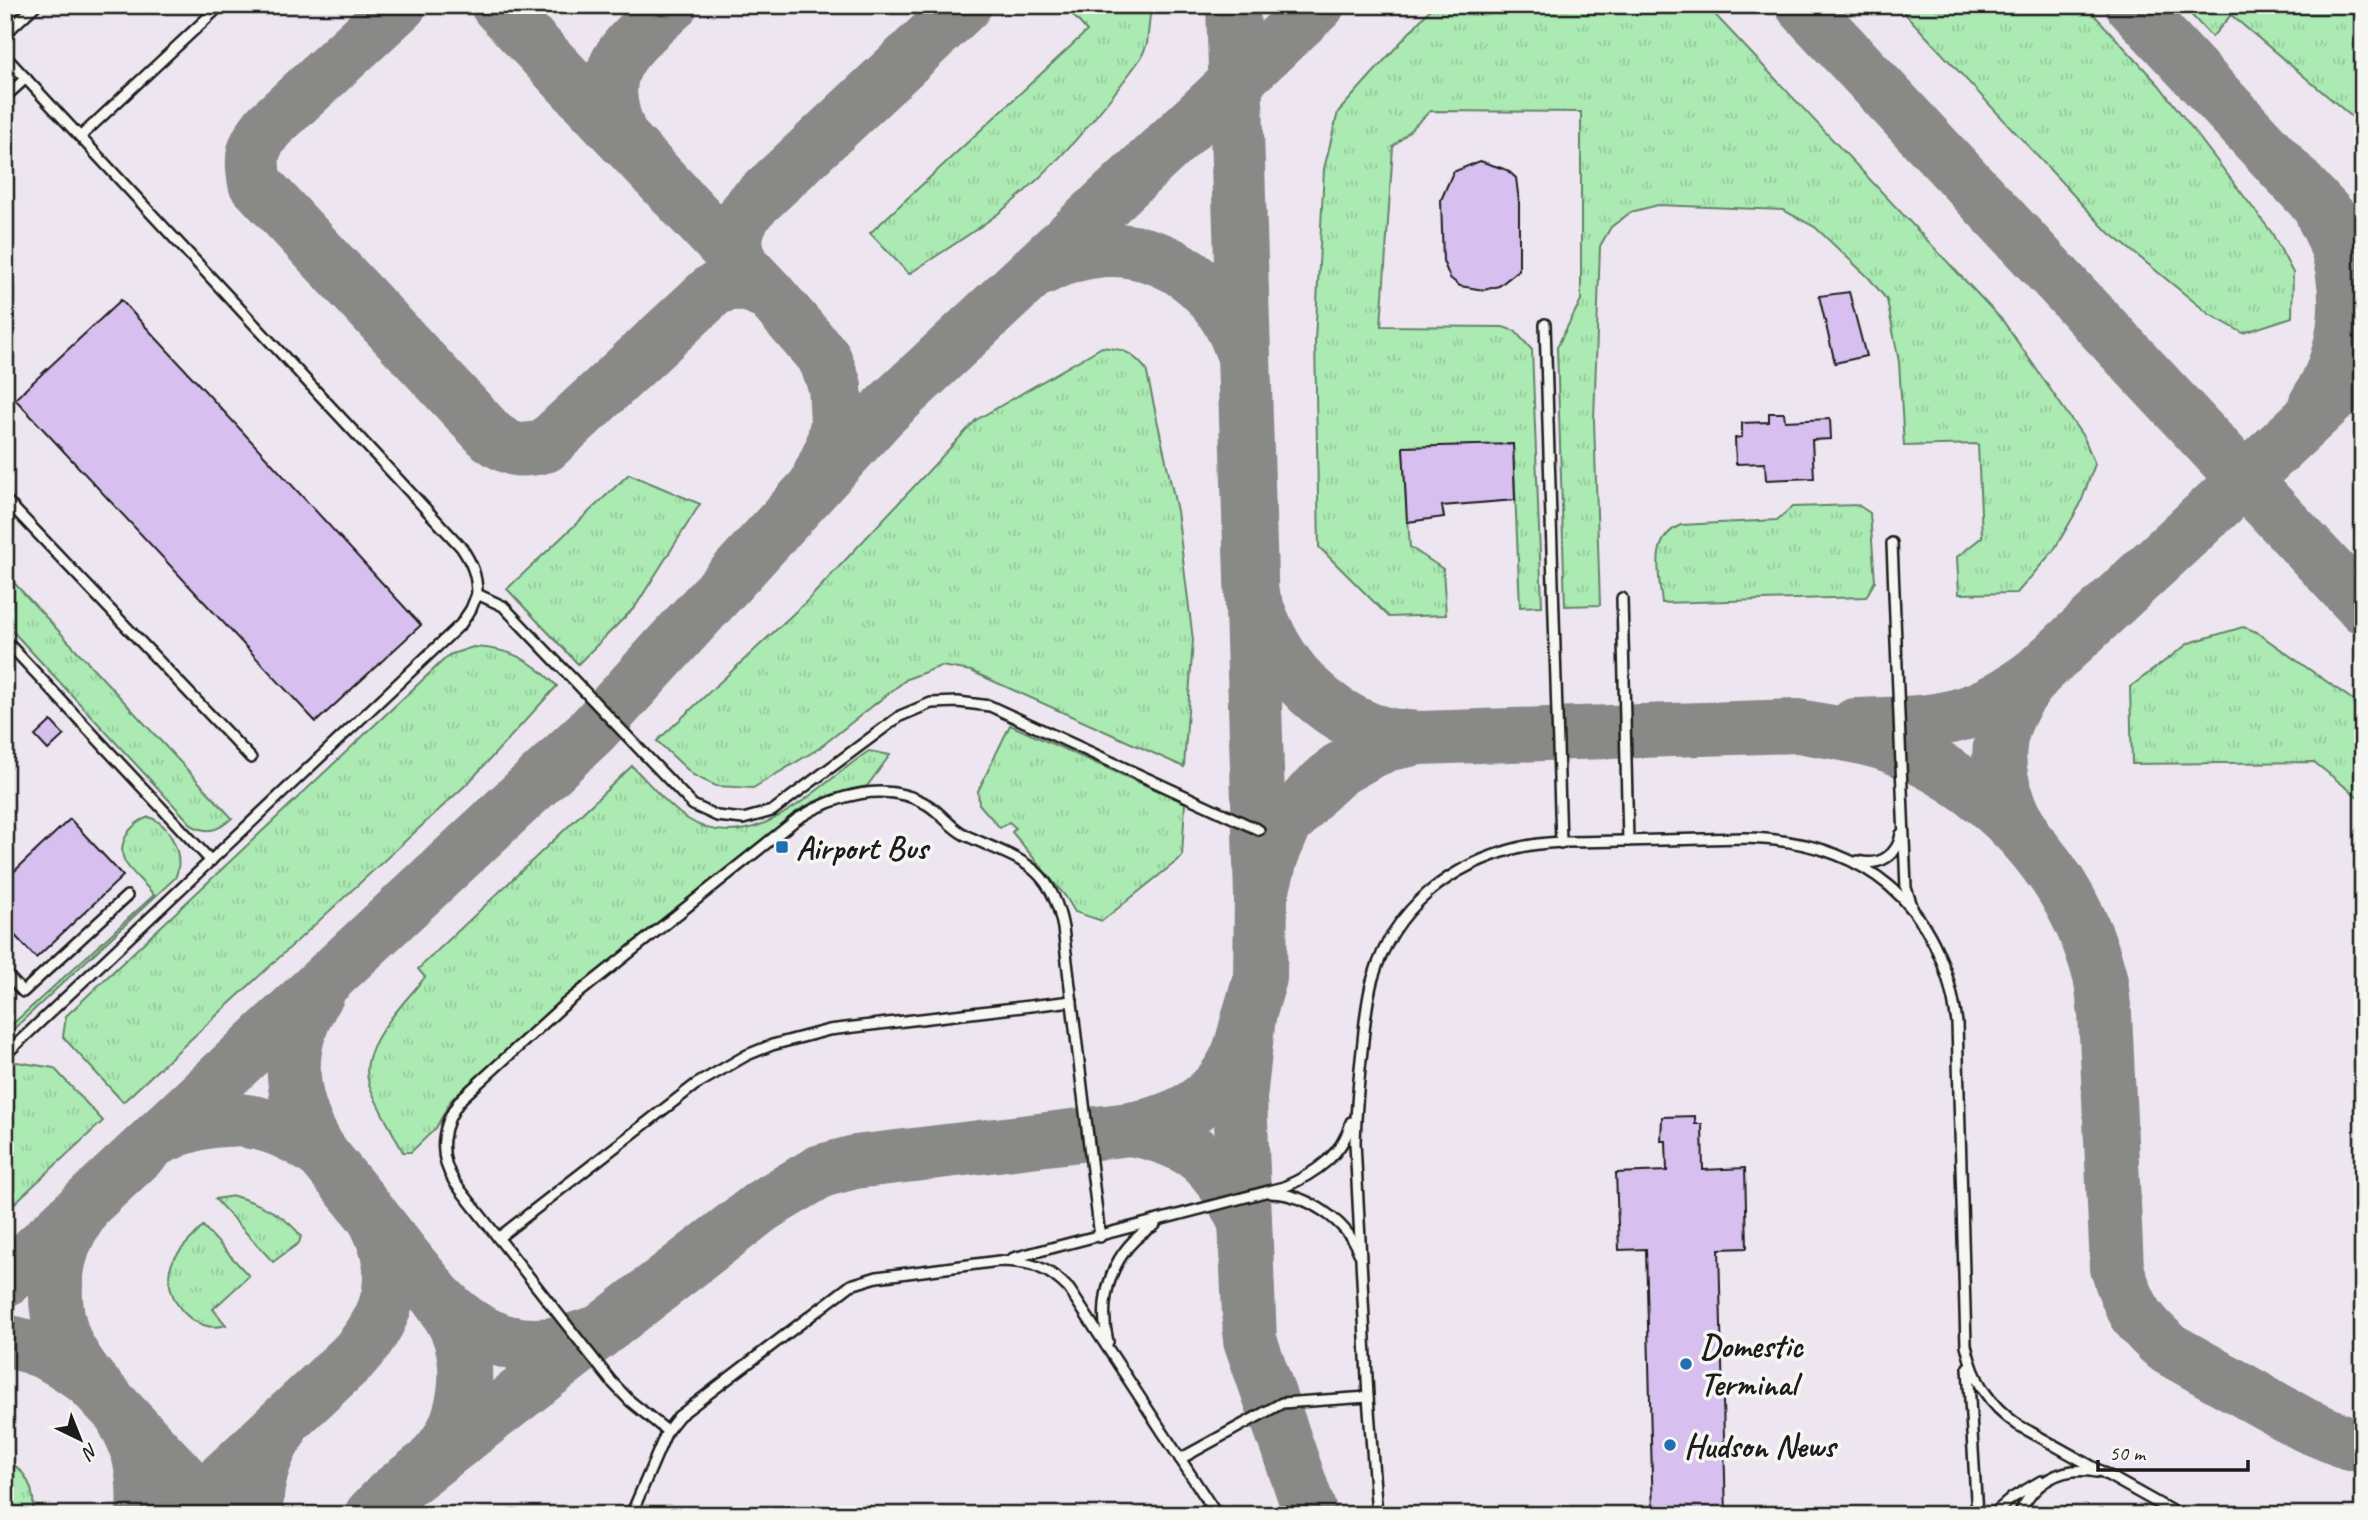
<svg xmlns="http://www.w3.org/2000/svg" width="2368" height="1520" font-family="Caveat,sans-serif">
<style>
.built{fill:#ede6f1}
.grass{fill:url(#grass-tufts);stroke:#648468;stroke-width:2}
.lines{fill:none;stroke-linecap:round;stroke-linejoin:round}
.taxiway{stroke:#898987;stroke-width:54}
.building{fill:#d7c0f0;stroke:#1c1c1c;stroke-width:2}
.lane-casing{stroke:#1c1c1c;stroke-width:14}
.lane{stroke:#f6f6f2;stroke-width:9}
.poi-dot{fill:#1f6fb2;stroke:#f6f6f2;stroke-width:2.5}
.labels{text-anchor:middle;stroke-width:7;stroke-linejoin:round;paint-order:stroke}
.poi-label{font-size:33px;font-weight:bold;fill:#1c1c1c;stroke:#f6f6f2;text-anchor:start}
</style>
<defs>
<pattern id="grass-tufts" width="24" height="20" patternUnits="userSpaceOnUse" patternTransform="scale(1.75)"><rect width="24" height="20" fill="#abebb3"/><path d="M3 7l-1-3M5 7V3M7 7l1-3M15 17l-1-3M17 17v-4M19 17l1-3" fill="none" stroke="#93c999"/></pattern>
</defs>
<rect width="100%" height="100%" fill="#f6f6f2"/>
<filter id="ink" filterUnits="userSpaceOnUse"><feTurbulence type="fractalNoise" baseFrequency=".0143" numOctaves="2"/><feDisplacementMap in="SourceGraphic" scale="14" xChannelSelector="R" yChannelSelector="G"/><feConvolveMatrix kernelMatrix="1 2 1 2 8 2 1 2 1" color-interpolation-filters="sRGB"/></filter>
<g filter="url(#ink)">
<rect class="built" x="5" y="5" width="2358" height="1510"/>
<g class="grass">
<path d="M 1064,5 L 1151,5 L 1147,44 L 1141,58 C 1100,114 1054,170 999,213 C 970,235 939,254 909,274 L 870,233 L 1087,31 Z"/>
<path d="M 1434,5 L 1706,5 L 2003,321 L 2084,438 L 2095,464 L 2080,505 L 2054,550 L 2017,593 L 1959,594 L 1957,557 L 1982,537 L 1978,444 L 1904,446 L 1899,362 L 1887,300 L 1869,278 L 1815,227 L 1783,210 L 1658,205 L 1631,212 L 1611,227 L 1600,246 L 1594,420 L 1600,605 L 1565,606 L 1557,347 L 1581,300 L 1581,112 L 1430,111 L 1393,147 L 1381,326 L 1503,327 L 1515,331 L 1532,350 L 1542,606 L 1520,607 L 1513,445 L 1403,448 L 1410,547 L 1443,569 L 1446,615 L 1389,617 L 1319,547 L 1315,341 L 1324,169 L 1338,112 Z"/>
<path d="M 1897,5 L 2085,5 L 2159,85 L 2272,233 L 2293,273 L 2292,317 L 2243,333 L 2209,314 L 2105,229 Z"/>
<path d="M 2182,5 L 2363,5 L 2363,126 L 2231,15 L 2212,37 Z"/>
<path d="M 1102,347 C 1124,349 1131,352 1146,369 L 1177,511 L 1193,640 L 1184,767 L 971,671 L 941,666 L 907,679 L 818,749 L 753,788 L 716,786 L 693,775 L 657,741 L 808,600 L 976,420 Z"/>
<path d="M 629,474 L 700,504 L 635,607 L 578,664 L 507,589 Z"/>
<path d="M 1858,505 L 1870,513 L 1875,581 L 1866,597 L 1662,603 C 1659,575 1649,538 1681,525 L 1777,520 L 1792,507 Z"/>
<path d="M 5,573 L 232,818 C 219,830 209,834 193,826 L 5,623 Z"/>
<path d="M 2243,627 L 2256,632 L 2363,707 L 2363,801 L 2314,762 L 2132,764 L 2130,687 L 2189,643 Z"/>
<path d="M 473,647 C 512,649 530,659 557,686 L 469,782 L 123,1102 L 63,1037 L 66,1016 L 449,655 Z"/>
<path d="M 1010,725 L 1185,803 L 1182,857 L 1102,921 L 1075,912 L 1066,897 L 1012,832 L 1016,828 L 1009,822 L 1000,828 L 979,804 L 978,791 Z"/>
<path d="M 869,751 L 890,755 L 867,786 C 842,791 821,796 799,810 L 567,995 L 451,1100 L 436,1128 L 411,1152 L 403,1152 C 392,1130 377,1107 369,1084 C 357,1047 404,1004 425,977 L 418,969 L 632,766 C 649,783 666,804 686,818 C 753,862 817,785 869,751 Z"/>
<path d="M 149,817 C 171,825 185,857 175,878 L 5,1037 L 5,1031 L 154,895 C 146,885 135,876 127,865 C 114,846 130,823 149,817 Z"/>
<path d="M 17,1062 L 54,1068 L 103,1121 L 5,1212 L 5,1073 Z"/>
<path d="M 234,1196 C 259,1203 285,1215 301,1236 L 299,1243 L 273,1262 L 215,1199 Z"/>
<path d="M 203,1226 L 249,1276 L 213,1309 L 226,1325 C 195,1335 164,1301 170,1269 C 173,1254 193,1238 203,1226 Z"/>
<path d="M 5,1461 C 27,1468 37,1494 32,1515 L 5,1515 Z"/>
</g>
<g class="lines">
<g class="taxiway">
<path d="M 400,5 L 269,126 C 252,147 250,156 255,183 L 491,436 C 512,452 520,452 545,446 L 712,291 C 733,279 749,283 770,295"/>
<path d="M 497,5 L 770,295 L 825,359 L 835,386 L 837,423 L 832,448 L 819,476"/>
<path d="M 1233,5 L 1261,896"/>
<path d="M 1802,5 L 2363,607"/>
<path d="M 2132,5 L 2363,253"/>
<path d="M 623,140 C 591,70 622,51 671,5"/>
<path d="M 741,265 C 733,242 735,225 751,206 L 965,5"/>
<path d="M 1041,269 C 1122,224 1212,262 1241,349"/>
<path d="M 2315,405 C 2351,348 2356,276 2323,217"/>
<path d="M 1252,595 C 1259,612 1265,629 1274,645 C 1297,687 1339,723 1386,734 C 1397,736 1408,737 1419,738 L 1798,726 C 1826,731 1855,735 1882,743 C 1987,778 2073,870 2100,977 C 2103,989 2103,1002 2105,1014 L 2117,1268 C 2128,1305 2138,1324 2169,1349 L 2305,1425 L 2346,1442 L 2363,1446"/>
<path d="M 1855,725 C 1936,722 1971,724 2038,672 L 2363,369"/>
<path d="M 2022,830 C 1991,773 1989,729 2033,678"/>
<path d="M 1130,1129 C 1195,1141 1218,1163 1245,1223"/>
<path d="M 162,1137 C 219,1108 273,1117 323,1155 C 288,1104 282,1046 318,993"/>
<path d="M 323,1155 C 352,1190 380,1225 407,1260 C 424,1281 443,1302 455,1326 C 474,1366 466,1425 435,1457"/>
<path d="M 80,1215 C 54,1250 49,1301 65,1341 C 72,1357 82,1370 92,1383 L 216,1515"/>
<path d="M 5,1280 L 592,731 L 881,414 L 1318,5"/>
<path d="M 439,1299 C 484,1346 531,1356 592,1334"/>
<path d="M 5,1341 C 40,1347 64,1360 91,1382"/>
<path d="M 125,1423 C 142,1450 145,1483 143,1515"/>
<path d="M 184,1515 L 352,1358 C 394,1313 402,1269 372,1215"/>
<path d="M 256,1515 C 256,1483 263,1457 280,1431"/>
<path d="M 371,1515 L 392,1493 L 762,1206 L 821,1171 L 855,1162 L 1130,1129 C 1175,1121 1215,1103 1236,1059 C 1242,1046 1245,1030 1249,1016"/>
<path d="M 1311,1515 L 1250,1340 L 1240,1098 L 1249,1016 L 1260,978 L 1261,896 L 1272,855 L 1285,825 L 1312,794 L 1338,770 L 1368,753 L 1389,744 L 1419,738"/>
</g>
</g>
<g class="building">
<path d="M 1480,161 L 1507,170 L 1516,178 L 1519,202 L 1519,270 L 1499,286 L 1484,290 L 1460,286 L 1450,278 L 1443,261 L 1441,200 L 1453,172 Z"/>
<path d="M 1849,292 L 1866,356 L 1835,363 L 1819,296 Z"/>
<path d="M 121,300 L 421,625 L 316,722 L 15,399 Z"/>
<path d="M 1769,413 L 1784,413 L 1785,421 L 1830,419 L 1831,439 L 1812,440 L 1814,478 L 1766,480 L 1765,463 L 1736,464 L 1735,438 L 1742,437 L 1742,423 L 1769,422 Z"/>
<path d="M 1513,444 L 1515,500 L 1442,506 L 1444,517 L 1407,522 L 1403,447 Z"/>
<path d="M 51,721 L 64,735 L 48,750 L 35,736 Z"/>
<path d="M 70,819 L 123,876 L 36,958 L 5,925 L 5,880 Z"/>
<path d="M 1695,1116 L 1695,1124 L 1702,1124 L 1703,1170 L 1745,1168 L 1747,1248 L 1719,1249 L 1726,1515 L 1653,1515 L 1646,1249 L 1619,1250 L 1616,1173 L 1667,1171 L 1666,1141 L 1661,1141 L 1662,1117 Z"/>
</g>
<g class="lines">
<defs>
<g id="lane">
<path d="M 5,34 L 36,5"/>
<path d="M 5,56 L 461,547 C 472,563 477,575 477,594 L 503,606 L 693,805 L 717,816 L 743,819 L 772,811 L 900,716 L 931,703 L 958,702 L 990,706 L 1259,830"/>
<path d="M 5,97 L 26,78"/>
<path d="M 81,136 L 221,5"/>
<path d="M 1545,324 L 1561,843"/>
<path d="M 5,499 L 251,758"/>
<path d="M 1892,543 L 1906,888 L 1912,906"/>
<path d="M 1622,598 L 1628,841"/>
<path d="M 5,640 L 211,861"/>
<path d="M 1858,861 C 1879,867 1898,855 1901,834"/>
<path d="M 5,973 L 23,992 L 127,896"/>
<path d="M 5,1055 L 461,624 L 471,609 L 477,594"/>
<path d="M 1271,1193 C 1306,1194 1346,1220 1359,1253"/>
<path d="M 498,1238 L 695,1085 L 747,1055 L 772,1045 L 829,1030 L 1072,1001"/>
<path d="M 1013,1258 L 1284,1187 C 1314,1174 1343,1155 1351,1122"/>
<path d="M 1108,1342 C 1097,1297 1113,1248 1155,1225"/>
<path d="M 1968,1367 L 1977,1515"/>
<path d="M 667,1431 L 630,1401 L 611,1381 L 455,1183 C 437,1155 441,1124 462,1098 L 565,1004 L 797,819 C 835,795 886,780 928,805 C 942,814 950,827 965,835 C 1018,860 1051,863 1063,928 L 1100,1237"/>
<path d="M 1180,1459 L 1282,1403 L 1368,1397"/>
<path d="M 631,1515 L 667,1431 L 679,1416 L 851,1285 L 877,1277 L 999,1261 C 1029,1261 1048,1267 1069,1289 L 1217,1515"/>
<path d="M 1377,1515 L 1368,1397 L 1355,1142 C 1356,1108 1359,1075 1363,1041 C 1365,1020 1367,998 1373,978 C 1394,907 1451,864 1521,847 C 1553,840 1589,842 1622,841 C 1663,840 1704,839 1744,838 C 1864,840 1941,902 1957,1023 L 1966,1345 C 1974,1381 1988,1404 2018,1425 L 2179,1515"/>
<path d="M 1992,1515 L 2012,1498 L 2041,1481"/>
<path d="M 2019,1515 C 2032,1483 2061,1465 2096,1472"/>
</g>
</defs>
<use href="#lane" class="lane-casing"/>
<use href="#lane" class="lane"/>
</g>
</g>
<g class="poi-dot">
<rect x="775" y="840" width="14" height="14" rx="3.5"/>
<circle cx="1686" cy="1364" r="7"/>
<circle cx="1670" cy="1445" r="7"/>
</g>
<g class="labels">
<g class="poi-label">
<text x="796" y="859">Airport Bus</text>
<text x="1700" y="1357">Domestic<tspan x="1700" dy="38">Terminal</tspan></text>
<text x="1684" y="1457">Hudson News</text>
</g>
</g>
<rect width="2368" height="1520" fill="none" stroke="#f6f6f2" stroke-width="28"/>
<rect x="14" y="14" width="2340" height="1492" fill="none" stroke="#1c1c1c" stroke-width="2.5" filter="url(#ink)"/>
<g transform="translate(80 1439) rotate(137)" stroke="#f6f6f2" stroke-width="5" paint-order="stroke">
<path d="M0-5L12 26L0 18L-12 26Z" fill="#1c1c1c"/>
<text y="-10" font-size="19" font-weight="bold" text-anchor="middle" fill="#1c1c1c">N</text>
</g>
<path d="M2098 1460v10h150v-10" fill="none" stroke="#1c1c1c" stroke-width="3.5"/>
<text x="2109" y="1460" font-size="21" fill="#1c1c1c" stroke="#f6f6f2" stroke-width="5" paint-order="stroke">50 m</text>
</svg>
